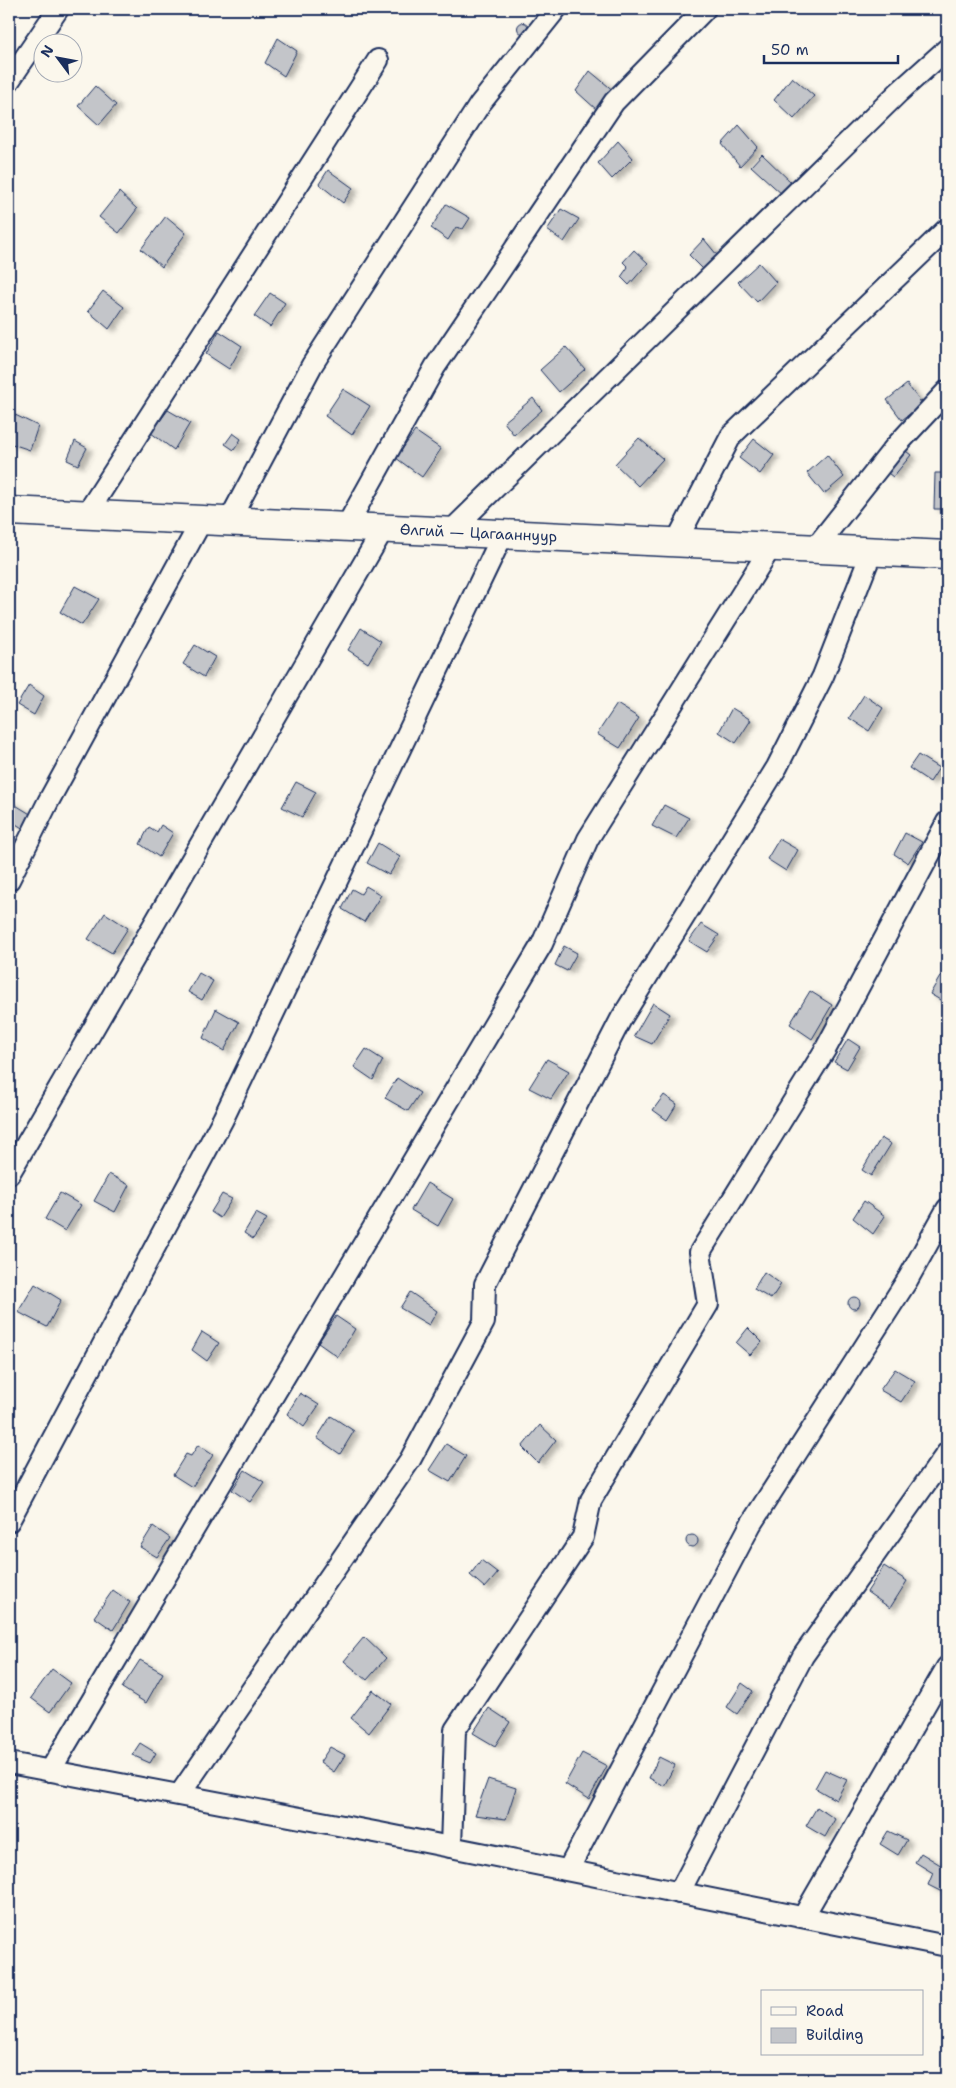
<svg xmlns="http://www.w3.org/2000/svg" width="956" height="2088" font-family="'Shantell Sans',sans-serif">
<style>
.building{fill:#c3c5c9;stroke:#1b2f5e;filter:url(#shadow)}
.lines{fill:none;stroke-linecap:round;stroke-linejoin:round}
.street-casing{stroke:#1b2f5e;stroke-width:24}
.highway-casing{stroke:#1b2f5e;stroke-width:31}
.street{stroke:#fbf7ec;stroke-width:20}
.highway{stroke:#fbf7ec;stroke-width:28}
.labels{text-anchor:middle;stroke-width:4.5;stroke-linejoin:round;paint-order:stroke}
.street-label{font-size:15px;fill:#1b2f5e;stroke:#fbf7ec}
</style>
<defs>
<filter id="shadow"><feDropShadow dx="5.5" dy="3" stdDeviation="2.5" flood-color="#0004"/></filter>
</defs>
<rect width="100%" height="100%" fill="#fbf7ec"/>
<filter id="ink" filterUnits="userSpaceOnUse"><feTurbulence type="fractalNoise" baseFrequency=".02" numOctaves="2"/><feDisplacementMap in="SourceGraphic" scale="10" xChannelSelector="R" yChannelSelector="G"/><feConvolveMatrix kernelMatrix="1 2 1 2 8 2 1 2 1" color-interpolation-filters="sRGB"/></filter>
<g filter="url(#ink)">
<g class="building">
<circle cx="523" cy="28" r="5.5"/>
<path d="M 278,38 L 297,51 L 284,76 L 265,63 Z"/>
<path d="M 590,71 L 615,92 L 597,110 L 576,91 Z"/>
<path d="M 792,77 L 814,96 L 794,119 L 774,100 Z"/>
<path d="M 95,86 L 116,105 L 99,125 L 78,106 Z"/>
<path d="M 739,125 L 758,147 L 740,166 L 722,144 Z"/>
<path d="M 618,141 L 633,158 L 612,179 L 598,163 Z"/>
<path d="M 762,154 L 794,185 L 783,195 L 751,166 Z"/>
<path d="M 328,170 L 353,188 L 343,203 L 319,184 Z"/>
<path d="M 119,192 L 137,209 L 119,233 L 99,217 Z"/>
<path d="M 446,204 L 470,218 L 463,229 L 456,227 L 448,240 L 431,228 Z"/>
<path d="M 561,209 L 579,219 L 564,242 L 547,230 Z"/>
<path d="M 166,216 L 186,233 L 162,267 L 141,249 Z"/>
<path d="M 704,239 L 717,255 L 703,269 L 689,255 Z"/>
<path d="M 634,250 L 648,263 L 629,285 L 621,277 L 628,267 L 623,262 Z"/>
<path d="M 759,263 L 776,282 L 757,302 L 738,282 Z"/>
<path d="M 103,291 L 124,307 L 109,329 L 88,311 Z"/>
<path d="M 270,293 L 285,303 L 270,327 L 254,316 Z"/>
<path d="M 219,331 L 242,346 L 229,369 L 206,354 Z"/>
<path d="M 566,347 L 585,369 L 559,392 L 540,370 Z"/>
<path d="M 907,384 L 922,404 L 902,420 L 887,400 Z"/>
<path d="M 343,389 L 370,406 L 352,435 L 325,416 Z"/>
<path d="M 533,398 L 542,410 L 514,435 L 504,422 Z"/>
<path d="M 168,410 L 190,423 L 174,450 L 151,433 Z"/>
<path d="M 9,412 L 38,426 L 30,450 L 9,443 Z"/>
<path d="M 415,431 L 441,449 L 422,477 L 396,458 Z"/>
<path d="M 233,433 L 241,439 L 234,450 L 225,444 Z"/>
<path d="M 639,438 L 663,459 L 638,486 L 615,464 Z"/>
<path d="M 889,438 L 911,455 L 893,477 L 871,460 Z"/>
<path d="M 754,439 L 774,455 L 760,474 L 739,458 Z"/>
<path d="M 75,441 L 87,448 L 78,465 L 67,460 Z"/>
<path d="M 827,455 L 844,477 L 824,494 L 807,473 Z"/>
<path d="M 935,473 L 947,473 L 947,509 L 934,509 Z"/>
<path d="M 75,586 L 99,599 L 82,625 L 60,612 Z"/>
<path d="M 361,628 L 381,641 L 368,663 L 348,650 Z"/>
<path d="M 195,645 L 215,657 L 204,677 L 183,664 Z"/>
<path d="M 29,685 L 44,696 L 34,715 L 17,705 Z"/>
<path d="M 864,695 L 883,708 L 869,731 L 849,718 Z"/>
<path d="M 617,704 L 639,718 L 620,748 L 597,734 Z"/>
<path d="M 732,708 L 751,720 L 736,743 L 719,732 Z"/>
<path d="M 918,755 L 939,768 L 930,782 L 909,768 Z"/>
<path d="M 296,782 L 316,792 L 302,817 L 282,807 Z"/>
<path d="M 9,801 L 32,815 L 24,829 L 9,820 Z"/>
<path d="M 664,805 L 689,818 L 676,838 L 652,826 Z"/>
<path d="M 161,825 L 173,833 L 159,857 L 140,844 L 149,827 L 157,832 Z"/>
<path d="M 905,833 L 922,842 L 908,863 L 894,854 Z"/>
<path d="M 779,839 L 798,850 L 786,871 L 767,859 Z"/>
<path d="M 378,843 L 400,857 L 389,875 L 367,863 Z"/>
<path d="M 366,886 L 381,895 L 364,922 L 342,909 L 352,889 L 361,894 Z"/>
<path d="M 105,913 L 128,928 L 112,953 L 88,939 Z"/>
<path d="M 701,924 L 719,935 L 707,952 L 689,941 Z"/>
<path d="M 564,946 L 577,953 L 567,971 L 555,965 Z"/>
<path d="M 199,973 L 213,981 L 202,1000 L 188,992 Z"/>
<path d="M 941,975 L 946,978 L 947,976 L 947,1004 L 930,994 Z"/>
<path d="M 810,991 L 832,1005 L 812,1039 L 790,1024 Z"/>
<path d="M 653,1003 L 670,1014 L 652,1044 L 634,1036 Z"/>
<path d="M 216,1009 L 239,1022 L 224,1051 L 203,1038 Z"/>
<path d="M 848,1039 L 860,1047 L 847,1069 L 834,1062 Z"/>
<path d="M 366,1049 L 383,1060 L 373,1080 L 354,1067 Z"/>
<path d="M 547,1059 L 569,1071 L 551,1099 L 529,1088 Z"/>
<path d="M 397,1078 L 420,1093 L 408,1111 L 385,1098 Z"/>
<path d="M 664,1095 L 677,1104 L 667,1120 L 653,1110 Z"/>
<path d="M 881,1138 L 891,1144 L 871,1176 L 862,1170 Z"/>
<path d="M 109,1174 L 129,1185 L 115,1212 L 94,1201 Z"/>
<path d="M 427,1183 L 453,1199 L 438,1226 L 411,1210 Z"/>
<path d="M 60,1193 L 81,1205 L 65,1231 L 45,1219 Z"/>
<path d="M 222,1194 L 232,1199 L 220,1218 L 211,1212 Z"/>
<path d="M 864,1201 L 885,1216 L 873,1234 L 853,1218 Z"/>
<path d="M 256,1213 L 267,1219 L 253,1239 L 244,1233 Z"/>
<path d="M 764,1272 L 781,1284 L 771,1299 L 754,1289 Z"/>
<path d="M 35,1284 L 61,1300 L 47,1327 L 18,1312 Z"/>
<path d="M 410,1292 L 437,1311 L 429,1325 L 400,1308 Z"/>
<circle cx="854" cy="1303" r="6"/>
<path d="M 336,1316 L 355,1329 L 338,1357 L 318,1343 Z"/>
<path d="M 748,1328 L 762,1342 L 750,1355 L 736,1343 Z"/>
<path d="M 202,1332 L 219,1343 L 207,1361 L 192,1350 Z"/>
<path d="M 895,1369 L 915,1381 L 901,1402 L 880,1390 Z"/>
<path d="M 300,1393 L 319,1405 L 304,1427 L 287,1414 Z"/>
<path d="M 331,1416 L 354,1431 L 340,1454 L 317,1438 Z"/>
<path d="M 540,1425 L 556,1440 L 538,1463 L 522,1447 Z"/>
<path d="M 446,1444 L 466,1456 L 450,1482 L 429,1470 Z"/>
<path d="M 198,1445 L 213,1455 L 192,1487 L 173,1475 L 186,1454 L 191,1456 Z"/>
<path d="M 245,1470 L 264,1482 L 250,1502 L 232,1490 Z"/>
<path d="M 153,1526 L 170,1538 L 157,1557 L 140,1547 Z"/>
<circle cx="692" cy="1541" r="6"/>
<path d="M 481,1560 L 498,1573 L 485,1588 L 470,1575 Z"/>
<path d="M 884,1566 L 907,1581 L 890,1608 L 867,1592 Z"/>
<path d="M 113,1590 L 130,1602 L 113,1630 L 94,1617 Z"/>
<path d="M 364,1637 L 386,1658 L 367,1680 L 344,1661 Z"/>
<path d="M 140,1660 L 163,1673 L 146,1703 L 122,1688 Z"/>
<path d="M 52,1669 L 71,1683 L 50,1712 L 31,1698 Z"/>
<path d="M 742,1683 L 753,1691 L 737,1714 L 727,1707 Z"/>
<path d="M 373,1690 L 391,1704 L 369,1733 L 351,1718 Z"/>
<path d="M 489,1708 L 510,1722 L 495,1746 L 473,1733 Z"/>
<path d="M 140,1743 L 156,1753 L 150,1763 L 132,1755 Z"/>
<path d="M 330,1747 L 345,1755 L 334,1772 L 320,1762 Z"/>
<path d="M 582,1753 L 607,1766 L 589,1799 L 565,1784 Z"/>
<path d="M 659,1757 L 675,1765 L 664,1786 L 649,1778 Z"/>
<path d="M 825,1770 L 847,1780 L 836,1800 L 815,1788 Z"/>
<path d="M 488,1779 L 516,1788 L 506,1819 L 475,1815 Z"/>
<path d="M 817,1807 L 835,1819 L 825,1837 L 806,1826 Z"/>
<path d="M 888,1831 L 907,1840 L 898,1855 L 880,1844 Z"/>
<path d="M 921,1853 L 947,1869 L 947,1887 L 944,1893 L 928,1885 L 933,1873 L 915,1862 Z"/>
</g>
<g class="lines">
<defs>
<g id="street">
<path d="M 9,81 L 58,9"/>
<path d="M 86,515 L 378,60"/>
<path d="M 229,521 L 312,365 L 480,104 L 556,9"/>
<path d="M 346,527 L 435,367 L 614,102 L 705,9"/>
<path d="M 451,531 L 899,92 L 947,49"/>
<path d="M 676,542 L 731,436 L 947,229"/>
<path d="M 815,548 L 895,447 L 947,391"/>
<path d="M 9,880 L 48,802 L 202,520"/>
<path d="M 9,1174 L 384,528"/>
<path d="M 9,1521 L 223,1119 L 503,534"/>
<path d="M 9,1763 L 380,1833 L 947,1946"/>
<path d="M 50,1771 L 542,944 L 588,839 L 771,547"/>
<path d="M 180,1794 L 410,1460 L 484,1322 L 485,1284 L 621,1019 L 777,767 L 823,676 L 872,551"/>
<path d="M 451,1847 L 455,1730 L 583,1537 L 591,1500 L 708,1304 L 700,1252 L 825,1050 L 947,822"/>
<path d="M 568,1870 L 751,1524 L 908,1279 L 947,1209"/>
<path d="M 679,1893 L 803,1656 L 947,1453"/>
<path d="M 803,1917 L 947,1667"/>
</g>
<g id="highway">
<path id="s1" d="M 9,511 L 947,555"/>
</g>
</defs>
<use href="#street" class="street-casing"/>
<use href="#highway" class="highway-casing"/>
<use href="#street" class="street"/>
<use href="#highway" class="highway"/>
</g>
</g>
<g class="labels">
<g class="street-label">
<text dy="5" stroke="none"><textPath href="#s1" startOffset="470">Өлгий — Цагааннуур</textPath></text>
</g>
</g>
<rect width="956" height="2088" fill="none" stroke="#fbf7ec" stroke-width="30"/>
<rect x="15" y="15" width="926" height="2058" fill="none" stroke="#1b2f5e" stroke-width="2" filter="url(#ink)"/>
<rect x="761" y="1990" width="162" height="65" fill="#fbf7ec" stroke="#a1a7b3"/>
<rect x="771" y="2007" width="25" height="8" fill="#fbf7ec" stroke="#a1a7b3"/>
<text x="806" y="2016" font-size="15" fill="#1b2f5e">Road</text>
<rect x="771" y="2028" width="25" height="15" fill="#c3c5c9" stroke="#a1a7b3"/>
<text x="806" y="2040" font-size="15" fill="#1b2f5e">Building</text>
<g transform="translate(58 58) rotate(302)"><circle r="24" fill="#fbf7ec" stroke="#a1a7b3"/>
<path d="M0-4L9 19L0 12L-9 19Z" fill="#1b2f5e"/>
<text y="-8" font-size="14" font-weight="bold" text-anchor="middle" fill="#1b2f5e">N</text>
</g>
<path d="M764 55v8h134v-8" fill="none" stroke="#1b2f5e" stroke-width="2.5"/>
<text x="771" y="55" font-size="15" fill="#1b2f5e" stroke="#fbf7ec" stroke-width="4" paint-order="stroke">50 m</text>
</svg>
